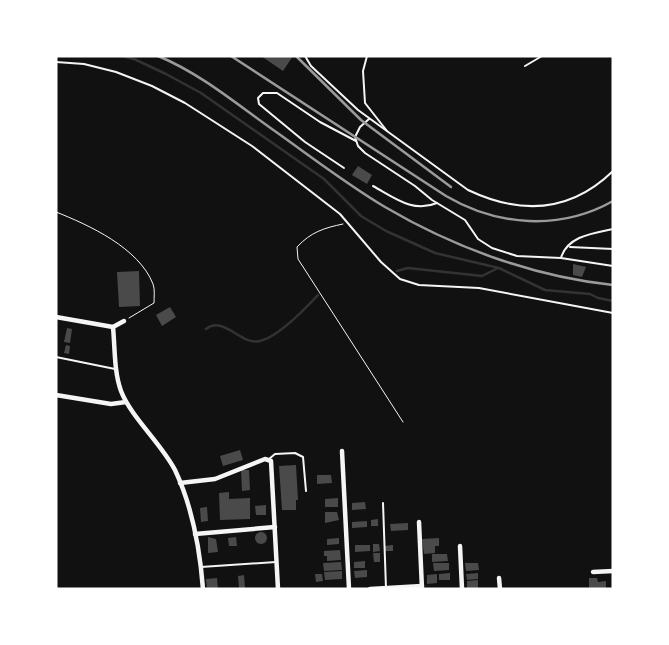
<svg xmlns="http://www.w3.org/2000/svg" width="669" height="645" font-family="Jost,sans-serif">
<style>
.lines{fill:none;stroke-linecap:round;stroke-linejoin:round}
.stream{stroke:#333;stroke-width:2.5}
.building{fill:#4a4a4a}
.path{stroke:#f5f5f5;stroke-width:1}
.service{stroke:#f5f5f5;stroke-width:2}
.minor{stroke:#f5f5f5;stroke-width:4.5}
.rail{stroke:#9a9a9a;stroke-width:2.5}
</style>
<rect width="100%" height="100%" fill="#111"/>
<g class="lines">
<g class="stream">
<path d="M 122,56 L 134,59 L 166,74 L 201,93 L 324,179 L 361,216 L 386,231 L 435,253 L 499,268 L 545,290 L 590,294 L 598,298 L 613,301"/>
<path d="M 397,271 L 408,268 L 482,276 L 498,268"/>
<path d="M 206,329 C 224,315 241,346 260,341 C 278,337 305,309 318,295"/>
</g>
</g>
<g class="building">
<path d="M 261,56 L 293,56 L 283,71 Z"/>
<path d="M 358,166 L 372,175 L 367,184 L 352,175 Z"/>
<path d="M 573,264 L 586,267 L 582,277 L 573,275 Z"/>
<path d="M 139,271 L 140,306 L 119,307 L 117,272 Z"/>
<path d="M 170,307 L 176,317 L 162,326 L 156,315 Z"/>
<path d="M 67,328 L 72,329 L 70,343 L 64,342 Z"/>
<path d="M 66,345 L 70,346 L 69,354 L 64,353 Z"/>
<path d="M 240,450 L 243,460 L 223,466 L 220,456 Z"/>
<path d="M 296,465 L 298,500 L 296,500 L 296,510 L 282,510 L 279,466 Z"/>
<path d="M 241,470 L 249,470 L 250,490 L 242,491 Z"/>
<path d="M 317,475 L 331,475 L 332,483 L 317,484 Z"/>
<path d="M 229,492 L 229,499 L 250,498 L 250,519 L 220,520 L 219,493 Z"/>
<path d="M 338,498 L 338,507 L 325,507 L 325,499 Z"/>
<path d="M 365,502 L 366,509 L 352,510 L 352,503 Z"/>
<path d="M 266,505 L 266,515 L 256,515 L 255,506 Z"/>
<path d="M 207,507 L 208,521 L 201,522 L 200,508 Z"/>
<path d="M 325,512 L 337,512 L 339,520 L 325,523 Z"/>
<path d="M 378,519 L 378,526 L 371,526 L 371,520 Z"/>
<path d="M 367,521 L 367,527 L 352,528 L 352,522 Z"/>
<path d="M 408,523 L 408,530 L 391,531 L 390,524 Z"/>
<circle cx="261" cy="538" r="6"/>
<path d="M 208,537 L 216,539 L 218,552 L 208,553 Z"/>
<path d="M 236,537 L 237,546 L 229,546 L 228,538 Z"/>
<path d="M 339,538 L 339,544 L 327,545 L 327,539 Z"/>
<path d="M 439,538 L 439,546 L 435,546 L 435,553 L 424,554 L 422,539 Z"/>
<path d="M 373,544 L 379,544 L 380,551 L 373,552 Z"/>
<path d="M 355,545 L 370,545 L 370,551 L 355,552 Z"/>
<path d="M 393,545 L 393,551 L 384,551 L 384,546 Z"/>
<path d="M 340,550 L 341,560 L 327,561 L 327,556 L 324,556 L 324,551 Z"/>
<path d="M 373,553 L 380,553 L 380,562 L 374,562 Z"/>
<path d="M 432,554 L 447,554 L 448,561 L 432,562 Z"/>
<path d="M 365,561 L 365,568 L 354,568 L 354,562 Z"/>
<path d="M 341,562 L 342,570 L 324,571 L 323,563 Z"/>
<path d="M 433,563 L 449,563 L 449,570 L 434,571 Z"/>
<path d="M 465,563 L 478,563 L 479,570 L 466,571 Z"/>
<path d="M 367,570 L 367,577 L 355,578 L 354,571 Z"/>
<path d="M 342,571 L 342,579 L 325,580 L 324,572 Z"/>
<path d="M 450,573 L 450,580 L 439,580 L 439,574 Z"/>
<path d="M 478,573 L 478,579 L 467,580 L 466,574 Z"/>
<path d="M 315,574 L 322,574 L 323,581 L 316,582 Z"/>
<path d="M 437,574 L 437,583 L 427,584 L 427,575 Z"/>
<path d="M 244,575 L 245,588 L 239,588 L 238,576 Z"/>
<path d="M 217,578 L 218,589 L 207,589 L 206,579 Z"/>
<path d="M 589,578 L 597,578 L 598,582 L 606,581 L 606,589 L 589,589 Z"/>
<path d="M 478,580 L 478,589 L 467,589 L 467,581 Z"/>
</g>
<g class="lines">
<g class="path">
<path d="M 56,212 C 89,225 139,248 153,284 C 155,289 154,297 154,303 L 129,318"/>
<path d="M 343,224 C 324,228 311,232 297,247 L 298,259 L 403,422"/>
</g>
<g class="service">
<path d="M 305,56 L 311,66 L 358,110 L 468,190 C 521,215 570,213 613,171"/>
<path d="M 367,56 L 363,71 L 365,103 L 387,131"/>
<path d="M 56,62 L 84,64 L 116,72 L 152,86 L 185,103 L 252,146 L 340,214 L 381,262 L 400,279 L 419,285 L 479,288 L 613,313"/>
<path d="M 525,66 L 542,56"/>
<path d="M 369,119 L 360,127 L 355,137 L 358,146 L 365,153 L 415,186 L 432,200 L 465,220 L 478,239 L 492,248 L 517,256 L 561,258 L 613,266"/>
<path d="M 344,168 L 305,142 L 259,104 L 258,98 L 263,93 L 277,93 L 320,122 L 356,141"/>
<path d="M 373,186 C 395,198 413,213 437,203"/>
<path d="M 570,247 L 613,249"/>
<path d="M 561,258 C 567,236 594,233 613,229"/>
<path d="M 56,357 L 115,369"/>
<path d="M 269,459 L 275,454 L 295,453 L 303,457 L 306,491"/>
<path d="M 383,503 L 386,588"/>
<path d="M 201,567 L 276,562"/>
</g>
<g class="minor">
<path d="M 56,317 L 113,327 L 124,321"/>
<path d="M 113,327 C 115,348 114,372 121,391 C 131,417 161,443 175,470 C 192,506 200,550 203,589"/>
<path d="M 56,395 L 111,404 L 126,402"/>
<path d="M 342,451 L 349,589"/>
<path d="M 180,483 L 215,479 L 265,459 L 271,461 L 278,589"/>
<path d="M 419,522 L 422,589"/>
<path d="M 195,534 L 275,527"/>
<path d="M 460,546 L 462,589"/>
<path d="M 593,572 L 613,571"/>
<path d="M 499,578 L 500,589"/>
<path d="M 370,589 L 422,586"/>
</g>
<g class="rail">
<path d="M 158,56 C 202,74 240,107 279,134 C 314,159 348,185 385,207 C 453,247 534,277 613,285"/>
<path d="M 231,56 L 446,196 C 497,226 560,231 613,201"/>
<path d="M 296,56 L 361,120 L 451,187"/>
</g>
</g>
<rect width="669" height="645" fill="none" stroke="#ffffff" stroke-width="115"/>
</svg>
